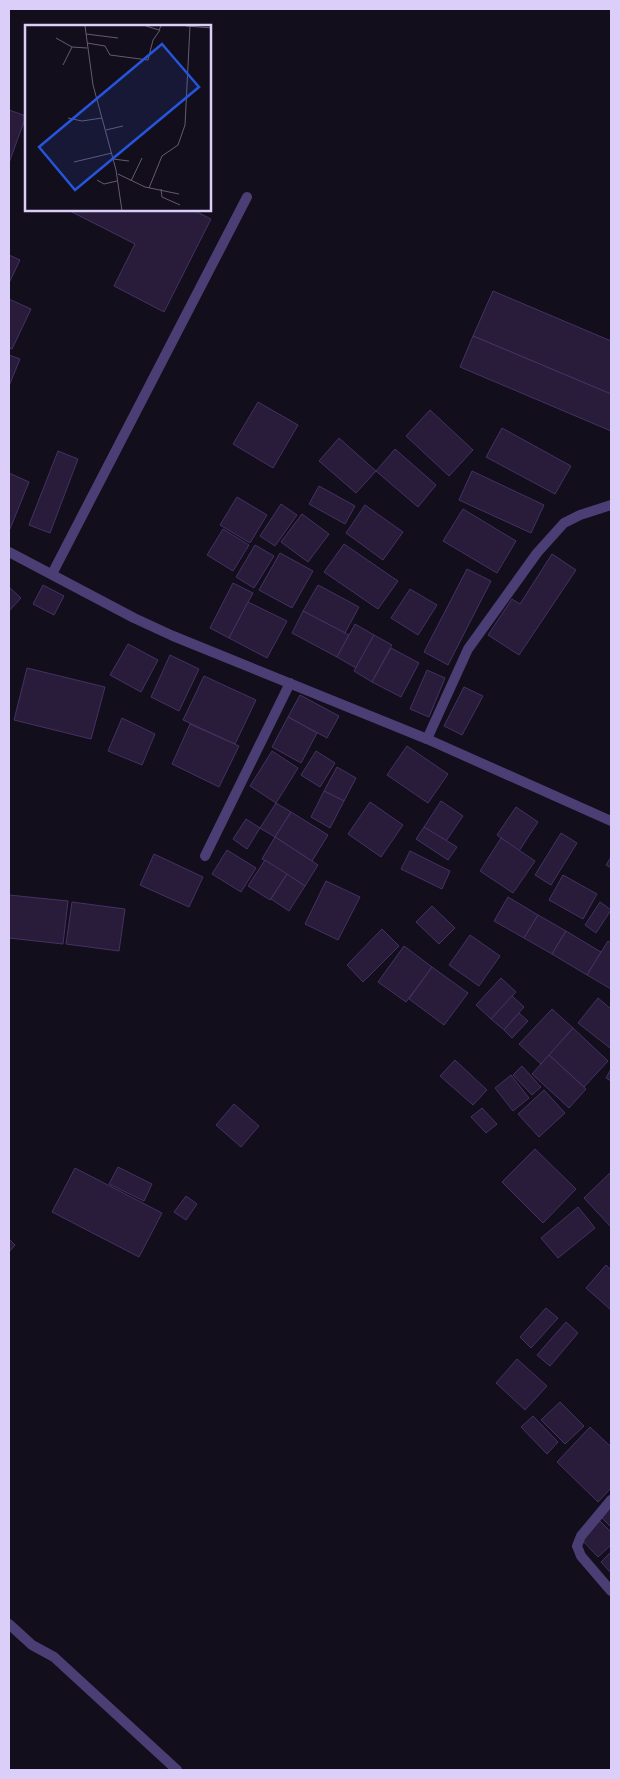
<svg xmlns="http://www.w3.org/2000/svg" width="620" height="1779" font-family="Helvetica,sans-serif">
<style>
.building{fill:#281c3a;stroke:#453163}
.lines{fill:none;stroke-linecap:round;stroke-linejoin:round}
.lane{stroke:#4b3e75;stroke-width:10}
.street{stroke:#4b3e75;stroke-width:10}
.inset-road{fill:none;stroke:#635b74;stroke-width:1}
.view{fill:#2654da;fill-opacity:0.15;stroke:#2654da;stroke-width:2.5}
.inset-edge{fill:none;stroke:#dbcef9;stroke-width:2.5}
</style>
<rect width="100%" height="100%" fill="#130e1b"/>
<g class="building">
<path d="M 9,110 L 26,116 L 9,163 Z"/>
<path d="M 68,210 L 193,210 L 211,219 L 164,312 L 114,286 L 135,244 Z"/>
<path d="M 9,255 L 20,260 L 9,283 Z"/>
<path d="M 493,291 L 611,341 L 611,394 L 473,336 Z"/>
<path d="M 9,299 L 31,309 L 12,349 L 9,348 Z"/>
<path d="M 473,336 L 611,394 L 611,431 L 460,367 Z"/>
<path d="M 9,355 L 20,359 L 9,386 Z"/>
<path d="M 258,402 L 298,425 L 273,468 L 233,444 Z"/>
<path d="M 430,410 L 473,450 L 449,476 L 406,436 Z"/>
<path d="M 502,428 L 571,466 L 555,494 L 486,457 Z"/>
<path d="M 339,438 L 376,471 L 356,493 L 319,461 Z"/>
<path d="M 395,449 L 436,485 L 418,507 L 376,471 Z"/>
<path d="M 58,451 L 78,459 L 50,533 L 29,525 Z"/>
<path d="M 472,471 L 544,505 L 531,533 L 459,500 Z"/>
<path d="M 9,473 L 29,482 L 10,529 L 9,528 Z"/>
<path d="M 319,486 L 355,506 L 345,524 L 309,504 Z"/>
<path d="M 237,497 L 267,515 L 250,543 L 220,525 Z"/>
<path d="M 281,504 L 297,515 L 275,546 L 260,536 Z"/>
<path d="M 365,505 L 403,532 L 383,560 L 346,533 Z"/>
<path d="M 463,509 L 516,541 L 497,573 L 443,541 Z"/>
<path d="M 302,514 L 329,534 L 308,562 L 281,542 Z"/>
<path d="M 223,529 L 249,545 L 233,571 L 207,555 Z"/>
<path d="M 344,544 L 398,581 L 378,609 L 324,572 Z"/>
<path d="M 255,545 L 274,556 L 254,588 L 236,577 Z"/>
<path d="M 280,553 L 313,571 L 292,608 L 259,590 Z"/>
<path d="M 552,554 L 576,570 L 519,655 L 488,635 L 512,599 L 520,604 Z"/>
<path d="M 467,569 L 491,581 L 448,665 L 424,652 Z"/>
<path d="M 233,583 L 253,593 L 229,638 L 210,628 Z"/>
<path d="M 43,585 L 64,596 L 54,615 L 33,604 Z"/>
<path d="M 318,585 L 359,607 L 345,633 L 303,611 Z"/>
<path d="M 9,587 L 21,598 L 9,611 Z"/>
<path d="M 410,589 L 437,605 L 418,635 L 391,618 Z"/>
<path d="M 248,602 L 287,621 L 267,658 L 229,638 Z"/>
<path d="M 303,611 L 349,635 L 337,657 L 292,633 Z"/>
<path d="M 355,624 L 374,635 L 356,668 L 337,657 Z"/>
<path d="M 374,635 L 392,645 L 372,682 L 354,671 Z"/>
<path d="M 128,644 L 158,660 L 141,692 L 110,675 Z"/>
<path d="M 391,648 L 419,663 L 401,697 L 372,682 Z"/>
<path d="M 170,655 L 199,669 L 179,711 L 151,697 Z"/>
<path d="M 27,668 L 105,687 L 91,739 L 14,720 Z"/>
<path d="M 427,670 L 445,678 L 429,717 L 410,709 Z"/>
<path d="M 204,676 L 256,700 L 235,744 L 183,720 Z"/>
<path d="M 464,687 L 483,696 L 462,735 L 444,726 Z"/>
<path d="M 300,695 L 339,716 L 327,738 L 288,717 Z"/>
<path d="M 288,717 L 317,733 L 301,763 L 272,747 Z"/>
<path d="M 122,718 L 155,734 L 142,765 L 108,751 Z"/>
<path d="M 190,724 L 239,746 L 219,787 L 172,764 Z"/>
<path d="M 407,746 L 448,774 L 428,803 L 387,775 Z"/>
<path d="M 272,751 L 298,768 L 276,803 L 250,786 Z"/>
<path d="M 316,751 L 335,763 L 320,787 L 301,775 Z"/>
<path d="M 337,767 L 356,778 L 344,801 L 324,791 Z"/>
<path d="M 324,791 L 344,801 L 330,828 L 311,817 Z"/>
<path d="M 441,801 L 463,816 L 446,841 L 424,827 Z"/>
<path d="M 370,802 L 403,825 L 381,857 L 348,834 Z"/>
<path d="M 276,803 L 291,812 L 275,837 L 260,828 Z"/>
<path d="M 516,807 L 538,822 L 519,851 L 497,835 Z"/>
<path d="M 291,812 L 328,835 L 312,861 L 275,837 Z"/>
<path d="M 246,819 L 260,828 L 247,849 L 233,839 Z"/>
<path d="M 424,827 L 457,847 L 448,860 L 416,839 Z"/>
<path d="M 561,833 L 577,843 L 551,885 L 535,875 Z"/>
<path d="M 275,837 L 318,865 L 305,886 L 262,859 Z"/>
<path d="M 501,838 L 535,861 L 513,893 L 480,871 Z"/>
<path d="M 227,850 L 256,868 L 241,892 L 212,874 Z"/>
<path d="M 410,851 L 450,871 L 442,889 L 401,869 Z"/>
<path d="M 154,854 L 203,877 L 189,907 L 140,885 Z"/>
<path d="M 611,857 L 611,868 L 606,865 Z"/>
<path d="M 265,860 L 287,874 L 270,900 L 248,886 Z"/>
<path d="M 287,874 L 305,886 L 289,911 L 271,899 Z"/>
<path d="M 563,875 L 597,894 L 583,919 L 549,900 Z"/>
<path d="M 326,881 L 360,897 L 338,940 L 305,924 Z"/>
<path d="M 9,895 L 68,901 L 63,944 L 9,938 Z"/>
<path d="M 508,897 L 538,915 L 524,938 L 494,921 Z"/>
<path d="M 72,902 L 125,909 L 119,951 L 66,944 Z"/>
<path d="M 600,902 L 611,910 L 596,933 L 585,925 Z"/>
<path d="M 432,906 L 455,928 L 439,944 L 416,922 Z"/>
<path d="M 538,915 L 566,931 L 552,954 L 524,938 Z"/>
<path d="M 382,929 L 399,946 L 363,982 L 347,965 Z"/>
<path d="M 566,931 L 601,952 L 587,975 L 552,954 Z"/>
<path d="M 470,935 L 500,956 L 479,986 L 449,965 Z"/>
<path d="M 608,941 L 611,943 L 611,989 L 587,975 Z"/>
<path d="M 404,946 L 432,967 L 406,1002 L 378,982 Z"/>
<path d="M 432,967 L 468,993 L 444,1025 L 409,999 Z"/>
<path d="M 501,978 L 516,992 L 491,1019 L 476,1005 Z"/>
<path d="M 512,996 L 524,1007 L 504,1030 L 491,1019 Z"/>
<path d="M 598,998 L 611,1009 L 611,1046 L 610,1048 L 578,1023 Z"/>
<path d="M 552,1009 L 573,1028 L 541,1064 L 519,1044 Z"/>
<path d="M 519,1013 L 528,1021 L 512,1038 L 504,1030 Z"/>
<path d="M 573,1028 L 608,1061 L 584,1087 L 549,1055 Z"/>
<path d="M 549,1055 L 586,1089 L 569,1108 L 532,1074 Z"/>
<path d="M 455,1060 L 487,1090 L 473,1105 L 440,1076 Z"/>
<path d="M 522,1066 L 541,1087 L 532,1095 L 513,1075 Z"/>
<path d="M 611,1069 L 611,1081 L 606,1078 Z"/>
<path d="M 511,1075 L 529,1098 L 513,1111 L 495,1088 Z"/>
<path d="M 544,1090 L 565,1113 L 539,1137 L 518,1114 Z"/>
<path d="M 234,1104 L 259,1126 L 241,1147 L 216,1125 Z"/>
<path d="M 482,1108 L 497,1124 L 486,1133 L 471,1117 Z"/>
<path d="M 535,1149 L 576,1189 L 543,1223 L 502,1182 Z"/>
<path d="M 118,1167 L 152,1184 L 144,1201 L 109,1184 Z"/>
<path d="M 75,1168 L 162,1213 L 139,1257 L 52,1212 Z"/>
<path d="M 611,1172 L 611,1227 L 584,1198 Z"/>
<path d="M 186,1196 L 197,1204 L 186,1220 L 174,1212 Z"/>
<path d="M 578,1207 L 595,1228 L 558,1258 L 541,1238 Z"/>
<path d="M 9,1239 L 15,1245 L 9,1252 Z"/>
<path d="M 606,1265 L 611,1270 L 611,1310 L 586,1288 Z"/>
<path d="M 546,1308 L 558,1318 L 531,1348 L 520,1337 Z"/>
<path d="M 566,1322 L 578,1333 L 550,1366 L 537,1355 Z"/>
<path d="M 517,1359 L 547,1386 L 525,1410 L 496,1383 Z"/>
<path d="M 560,1402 L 584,1426 L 565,1444 L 541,1420 Z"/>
<path d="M 533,1416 L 558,1442 L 547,1454 L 521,1427 Z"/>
<path d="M 590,1427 L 611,1447 L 611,1488 L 598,1502 L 557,1462 Z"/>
<path d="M 611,1507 L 611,1527 L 601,1517 Z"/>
<path d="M 600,1521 L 611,1532 L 611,1545 L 598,1557 L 581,1539 Z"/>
<path d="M 611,1552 L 611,1573 L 601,1562 Z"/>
</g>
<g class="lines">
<path class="lane" d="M 52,574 L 247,197"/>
<g class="street">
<path d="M 9,552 L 134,618 L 173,636 L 427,739 L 611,821"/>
<path d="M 427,739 L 468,649 L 537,553 L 564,523 L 580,515 L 611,505"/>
<path d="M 205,856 L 290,683"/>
<path d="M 611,1500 L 581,1536 L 577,1546 L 581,1556 L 611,1591"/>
<path d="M 9,1624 L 32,1645 L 54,1657 L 177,1770"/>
</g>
</g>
<g transform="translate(25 25)">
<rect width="186" height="186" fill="#130e1b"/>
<path class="inset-road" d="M 60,1 L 68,60 L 91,145 L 97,186M 121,1 L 134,5 L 136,1M 161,1 L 187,3M 61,9 L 93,13M 31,13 L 47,22M 62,18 L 80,21 L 85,30 L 123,35 L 128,15 L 135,5M 38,40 L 47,22 L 62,23M 43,93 L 57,96 L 77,93M 81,105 L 98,101M 88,134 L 104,136M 49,137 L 87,128M 93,149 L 120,162 L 154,169M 72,155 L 79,159 L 92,156M 106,156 L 117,133M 124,163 L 137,131 L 153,120 L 160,100 L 165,1M 136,164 L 137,172 L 155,180"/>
<path class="view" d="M 137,19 L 174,62 L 50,165 L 14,122 Z"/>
<rect width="186" height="186" class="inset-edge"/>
</g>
<rect width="620" height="1779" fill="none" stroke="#dbcef9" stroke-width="20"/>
</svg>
